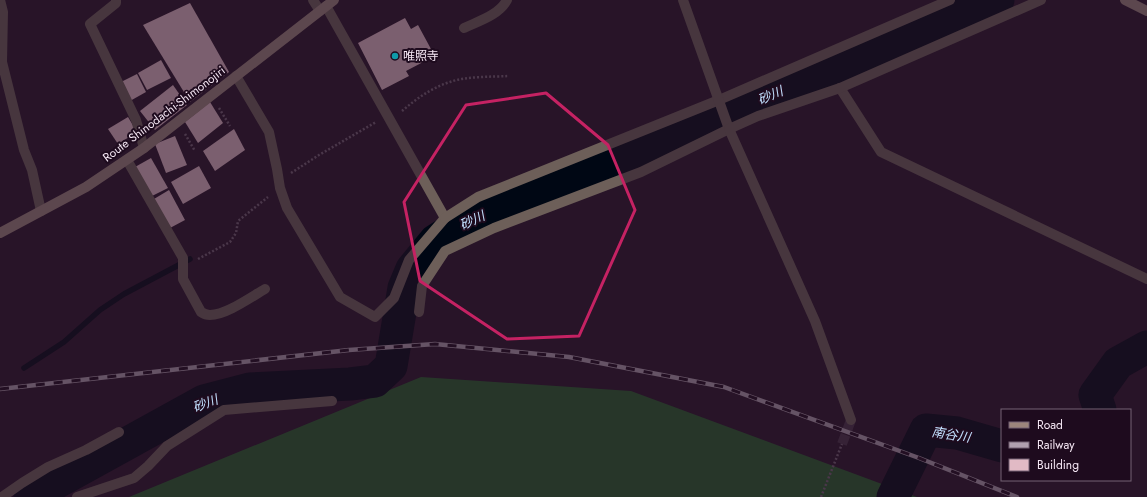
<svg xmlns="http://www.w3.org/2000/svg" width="1147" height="497" font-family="Jost,'Noto Sans JP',sans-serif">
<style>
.forest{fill:#275f2c}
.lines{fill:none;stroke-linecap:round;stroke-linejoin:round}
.stream{stroke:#000714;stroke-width:5.5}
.river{stroke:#000714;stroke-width:33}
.building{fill:#e1bac5}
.minor-tunnel{stroke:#473447;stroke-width:10;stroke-dasharray:10 5;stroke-linecap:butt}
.path{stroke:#746273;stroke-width:2.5;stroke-dasharray:2 2;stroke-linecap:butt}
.service{stroke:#6d5f59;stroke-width:10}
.minor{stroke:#6d5f59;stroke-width:10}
.secondary{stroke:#9c857c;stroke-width:10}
.rail-casing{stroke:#b0a0af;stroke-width:4.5}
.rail{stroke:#1e0b1e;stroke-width:3;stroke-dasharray:9;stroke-linecap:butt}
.marked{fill:none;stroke:#c52263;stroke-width:3;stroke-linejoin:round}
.culture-dot{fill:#0f9aa8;stroke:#1e0b1e;stroke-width:1.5}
.labels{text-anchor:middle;stroke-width:4;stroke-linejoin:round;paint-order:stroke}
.poi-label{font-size:12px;fill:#f5e7f4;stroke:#1e0b1e;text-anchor:start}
.street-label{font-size:12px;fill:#f5e7f4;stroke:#1e0b1e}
.water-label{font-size:13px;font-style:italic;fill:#c3e1ff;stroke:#1e0b1e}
</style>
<rect width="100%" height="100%" fill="#281428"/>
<path class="forest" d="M 421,377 L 631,391 L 917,497 L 129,497 Z"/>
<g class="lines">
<path class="stream" d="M 24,368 L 64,342 L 100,310 L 124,294 L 190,259"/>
<g class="river">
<path d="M 1100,410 L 1095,395 L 1118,363 L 1147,347"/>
<path d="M 30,497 L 204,401 L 250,389 L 350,384 L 375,381 L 391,366 L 404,288 L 412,269 L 435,241 L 463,223 L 703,124 L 998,0"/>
<path d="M 893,497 L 926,430 L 957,433 L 1002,446"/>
</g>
</g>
<g class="building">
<path d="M 190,3 L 229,72 L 190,102 L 143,25 Z"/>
<path d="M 405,18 L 411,29 L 418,25 L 431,49 L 424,53 L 427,60 L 406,71 L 409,76 L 382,90 L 358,43 Z"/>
<path d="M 161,60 L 171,78 L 147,90 L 138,73 Z"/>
<path d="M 137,74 L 146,92 L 130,101 L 121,82 Z"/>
<path d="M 173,85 L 187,105 L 155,130 L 140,111 Z"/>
<path d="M 210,102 L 223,123 L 198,143 L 185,122 Z"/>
<path d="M 128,117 L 137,132 L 118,144 L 108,129 Z"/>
<path d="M 234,129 L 245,150 L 215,171 L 203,151 Z"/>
<path d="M 175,136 L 187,165 L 166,173 L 155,144 Z"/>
<path d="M 151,158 L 168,188 L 152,196 L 135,167 Z"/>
<path d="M 199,166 L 211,188 L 183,204 L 171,182 Z"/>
<path d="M 169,190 L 185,220 L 170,228 L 154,199 Z"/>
</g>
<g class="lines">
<path class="minor-tunnel" d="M 842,444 L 851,420"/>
<g class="path">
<path d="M 219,108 L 230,126"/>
<path d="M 402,111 C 416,99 431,88 450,82 C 466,76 492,77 509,76"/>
<path d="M 185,134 L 195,151"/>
<path d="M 291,173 L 319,155 L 376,122"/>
<path d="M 198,259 L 230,242 L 236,233 L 238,221 L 268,197"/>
<path d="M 821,497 L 842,444"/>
</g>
<g class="service">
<path d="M 464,28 C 479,21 499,15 507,0"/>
<path d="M 127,160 L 183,258 L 183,279 L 201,312 C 204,314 206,315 210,315 C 226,315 251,297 265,289"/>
</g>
<g class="minor">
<path d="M 0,0 L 3,12 L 2,62 L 24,150 L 32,170 L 41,211"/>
<path d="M 116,0 L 116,3 L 90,24 L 136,120 L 144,148"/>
<path d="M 313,0 L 320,11"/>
<path d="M 236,76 L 269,132 L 277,169 L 280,188 L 287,208 L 340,297 L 375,317 L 394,298 L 409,260 L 445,218 L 326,6"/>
<path d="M 840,88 L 881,152 L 1147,279"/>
<path d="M 445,218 L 478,197 L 719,100 L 950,0"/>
<path d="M 419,312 L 422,286 L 445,251 L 494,228 L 641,172 L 729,129 L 683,0"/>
<path d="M 851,420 L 815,321 L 729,129 L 758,116 L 840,88 L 1041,0"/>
<path d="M 2,497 L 22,483 L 48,467 L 86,450 L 119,432"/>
<path d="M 77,497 L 134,478 L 148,466 L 167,446 L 224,410 L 332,401"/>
</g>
<g class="secondary">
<path d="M 1125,0 L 1147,11"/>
<path d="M 0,233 L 86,187 L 144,148 L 334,0"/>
</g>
<defs>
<path id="rail" d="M 0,389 L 349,350 L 435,344 L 569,357 L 724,387 L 919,458 L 1017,497"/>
</defs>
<use href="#rail" class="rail-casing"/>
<use href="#rail" class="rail"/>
</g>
<path d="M0 0H1147V497H0ZM 546,93 L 608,145 L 635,210 L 579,336 L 507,339 L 420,281 L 404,202 L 466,105 Z" fill="#281428" fill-opacity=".55" fill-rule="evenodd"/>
<path class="marked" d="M 546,93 L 608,145 L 635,210 L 579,336 L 507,339 L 420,281 L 404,202 L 466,105 Z"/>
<circle class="culture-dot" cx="395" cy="56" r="4"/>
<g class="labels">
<g class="poi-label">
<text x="403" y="60">唯照寺</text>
</g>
<g class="street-label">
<text transform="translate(164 114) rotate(-37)" y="4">Route Shinodachi-Shimonojiri</text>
</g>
<g class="water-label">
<text transform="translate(770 95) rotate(-23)" y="5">砂川</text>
<text transform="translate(472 220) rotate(-25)" y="5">砂川</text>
<text transform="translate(205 403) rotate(-21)" y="5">砂川</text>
<text transform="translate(951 434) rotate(9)" y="5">南谷川</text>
</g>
</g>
<rect x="1001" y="409" width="130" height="72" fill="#1e0b1e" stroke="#746374"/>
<rect x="1009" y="422" width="20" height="6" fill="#9c857c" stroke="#746374"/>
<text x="1037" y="429" font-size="12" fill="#f5e7f4">Road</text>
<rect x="1009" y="442" width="20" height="6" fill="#b0a0af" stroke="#746374"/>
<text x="1037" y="449" font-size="12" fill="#f5e7f4">Railway</text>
<rect x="1009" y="459" width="20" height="12" fill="#e1bac5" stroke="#746374"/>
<text x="1037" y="469" font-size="12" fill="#f5e7f4">Building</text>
</svg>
